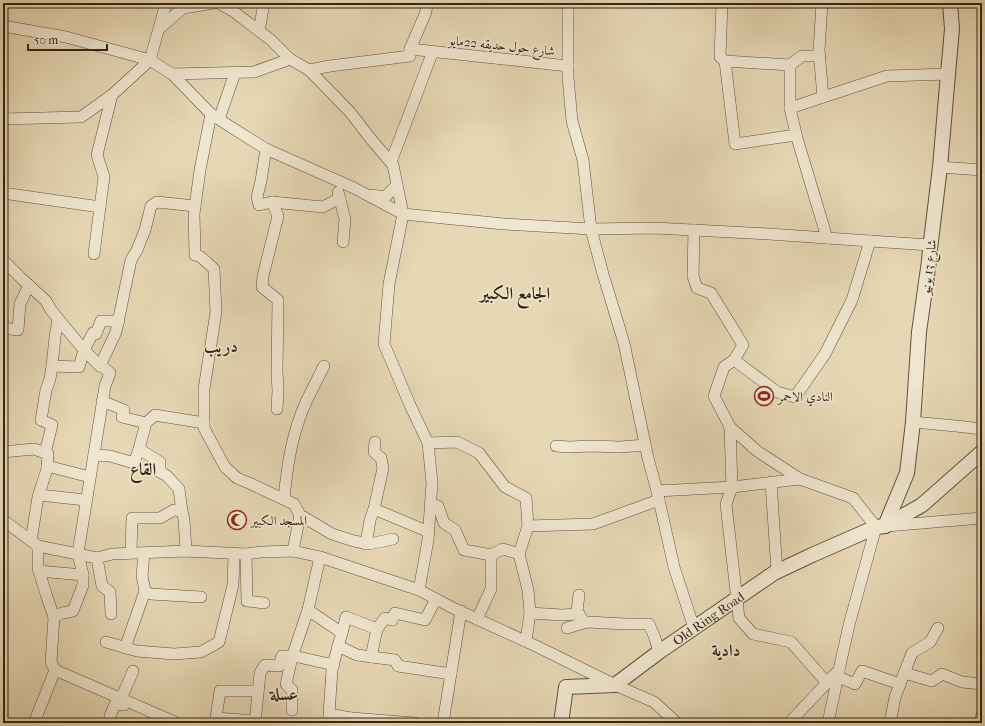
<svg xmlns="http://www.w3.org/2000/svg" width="985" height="726" font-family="'IM FELL French Canon',Amiri,serif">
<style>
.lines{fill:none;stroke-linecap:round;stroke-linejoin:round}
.minor-casing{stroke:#61513c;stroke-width:12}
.tertiary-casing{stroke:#61513c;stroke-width:16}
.minor{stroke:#efe6cf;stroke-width:11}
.tertiary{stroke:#efe6cf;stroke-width:14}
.labels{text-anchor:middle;stroke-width:3;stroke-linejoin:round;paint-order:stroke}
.street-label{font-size:13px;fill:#342414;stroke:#efe6cf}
.poi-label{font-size:13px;fill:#342414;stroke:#efe6cf;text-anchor:start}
.district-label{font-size:17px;font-weight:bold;fill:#342414;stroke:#efe6cf}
</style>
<rect width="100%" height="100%" fill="#e7d8b5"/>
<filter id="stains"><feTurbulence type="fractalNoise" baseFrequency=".005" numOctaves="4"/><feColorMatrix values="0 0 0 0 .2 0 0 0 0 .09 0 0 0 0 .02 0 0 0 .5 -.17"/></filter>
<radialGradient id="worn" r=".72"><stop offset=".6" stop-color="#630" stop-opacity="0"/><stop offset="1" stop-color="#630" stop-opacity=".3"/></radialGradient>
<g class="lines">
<defs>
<g id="minor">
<path d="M 218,3 L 233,11 L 271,40 L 290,59 L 309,70 L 350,112 L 370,138 L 393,165 L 403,214 L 389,284 L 384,344 L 410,405 L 428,443 L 432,483 L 428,540 L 419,590"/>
<path d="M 568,3 L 568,77 L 572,121 L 583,160 L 591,229 L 603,274 L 624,343 L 648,458 L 657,491 L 674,567 L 694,628"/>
<path d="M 722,3 L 720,57 L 725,61"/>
<path d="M 822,3 L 819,51 L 823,97"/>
<path d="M 3,26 L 66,37 L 150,60 L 172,74 L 211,114 L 234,129 L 266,149 L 354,188 L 403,214 L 504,224 L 591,229 L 655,228 L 769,234 L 870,241 L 930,245"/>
<path d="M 160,28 L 183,8 L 214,3"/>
<path d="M 259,31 L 264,3"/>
<path d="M 410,49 L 568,66"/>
<path d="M 790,65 L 802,56 L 820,56"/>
<path d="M 309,70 L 330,66 L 410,56 L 410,49 L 426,12 L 427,3"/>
<path d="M 172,74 L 254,72 L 290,59"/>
<path d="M 790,108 L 790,65 L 725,61 L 735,144 L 796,135"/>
<path d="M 211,114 L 200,170 L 195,206 L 194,214 L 195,255 L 201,257 L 214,269 L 216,312 L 204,389 L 204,428 L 225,467 L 237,478 L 249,483 L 294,504 L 300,515 L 332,534 L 354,541 L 369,544 L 393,539"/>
<path d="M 3,119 L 81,117 L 112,95 L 150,60 L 166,3"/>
<path d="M 219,119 L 235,73"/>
<path d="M 266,149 L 261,181 L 257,197 L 259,205 L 272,202 L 278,216 L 263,276 L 262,287 L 278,300 L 277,371 L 278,391 L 277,409"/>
<path d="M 391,162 L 433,51"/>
<path d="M 940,167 L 982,170"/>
<path d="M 338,192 L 345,219 L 343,242"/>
<path d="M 3,193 L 100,207 L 104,177 L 97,155 L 112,95"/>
<path d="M 371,195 L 385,197 L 397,185"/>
<path d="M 272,202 L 323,207 L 340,198"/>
<path d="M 694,230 L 693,276 L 697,288 L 711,293 L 743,345 L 734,360 L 777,392 L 795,397 L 825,354 L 852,300 L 870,241"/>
<path d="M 827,238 L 797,138 L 790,108 L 887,76 L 948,74"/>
<path d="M 94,254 L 100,207"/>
<path d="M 3,260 L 21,278 L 46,301 L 51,310 L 64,326 L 84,350 L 100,366 L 103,367 L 110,373 L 105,386 L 78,553 L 83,575 L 83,585 L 73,611 L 62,613 L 54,617"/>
<path d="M 3,328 L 18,330 L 20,304 L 29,285"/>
<path d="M 734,360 L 724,367 L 714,396 L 730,427 L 757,451 L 800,479 L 853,498 L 876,527 L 849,625 L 839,670 L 789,723"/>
<path d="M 52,366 L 55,337 L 58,319"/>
<path d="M 100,366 L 116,332 L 131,260 L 137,250 L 145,230 L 151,206 L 157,202 L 195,206"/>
<path d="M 102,401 L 124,410 L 122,417 L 146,423 L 139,449"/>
<path d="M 913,422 L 956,426 L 982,429"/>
<path d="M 146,423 L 155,415 L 204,423"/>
<path d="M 730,427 L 732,487 L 726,504 L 739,618 L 753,634 L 791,642 L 827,683"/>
<path d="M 428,443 L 457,442 L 479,453 L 505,487 L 526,498 L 528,526"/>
<path d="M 556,446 L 570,447 L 590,446 L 620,447 L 645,445"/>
<path d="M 3,452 L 34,449 L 48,454 L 47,469 L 38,497 L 31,541"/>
<path d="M 45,453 L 52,425 L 41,420 L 46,390 L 50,379 L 52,366 L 79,367 L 84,350 L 93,333 L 96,334 L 101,321 L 119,321"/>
<path d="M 94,455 L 110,456 L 134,463 L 139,449 L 160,462 L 160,472 L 167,476 L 179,489 L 182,511 L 184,519 L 186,551"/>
<path d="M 47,466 L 90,477"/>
<path d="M 771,482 L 777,572"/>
<path d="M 657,491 L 732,487 L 800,479"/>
<path d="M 39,495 L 86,500"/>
<path d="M 284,499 C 287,466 292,433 306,402 C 312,390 318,378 324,366"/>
<path d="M 431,504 L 438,506 L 444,523 L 455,530 L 464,550 L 491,555 L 503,549 L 519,554 L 528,590 L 530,613 L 526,641"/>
<path d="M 374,509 L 429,532"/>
<path d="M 3,520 L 38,546 L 97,558 L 112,554 L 186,551 L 246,554 L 261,552 L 293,551 L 320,557 L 419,590 L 455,609 L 536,646 L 615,685 L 654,702 L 677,723"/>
<path d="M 886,526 L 982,518"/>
<path d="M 366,544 L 370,520 L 374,509 L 383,468 L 381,458 L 374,452 L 375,442"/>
<path d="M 38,546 L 38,568 L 47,597 L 54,617 L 51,662 L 55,670"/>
<path d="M 293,551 L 300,515"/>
<path d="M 131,553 L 132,518 L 160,518 L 174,510 L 182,511"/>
<path d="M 246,554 L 247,601 L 264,603"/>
<path d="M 519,554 L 528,526 L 593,524 L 659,500"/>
<path d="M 320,557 L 308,610 L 342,633 L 338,646 L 357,655 L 395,660 L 398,666 L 451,674"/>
<path d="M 97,558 L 102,586 L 110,592 L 111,614"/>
<path d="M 39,571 L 83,575"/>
<path d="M 145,591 L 150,594 L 201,597"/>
<path d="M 579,595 L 577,611 L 582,619"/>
<path d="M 530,613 L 562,615 L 579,614"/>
<path d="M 477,619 L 491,589 L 491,555"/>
<path d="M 567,628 L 587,622 L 626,624 L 649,624 L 655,638 L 659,652"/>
<path d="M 377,629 L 385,618 L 392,620 L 395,613 L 425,620 L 436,599"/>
<path d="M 342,633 L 346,617 L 377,629 L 371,657"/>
<path d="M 106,642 L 137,651 L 174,654 L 201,652 L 219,642 L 233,585 L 234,554"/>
<path d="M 338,646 L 332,670 L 329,714 L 351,718"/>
<path d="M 125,648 L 145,591 L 142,576 L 144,553"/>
<path d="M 904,673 L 932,681 L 942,674 L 962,682 L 982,684"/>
<path d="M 834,675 L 855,684 L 862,671 L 900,684"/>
<path d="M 121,699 L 133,671"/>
<path d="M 292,710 L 292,690 L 286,684 L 292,657 L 308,610"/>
<path d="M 216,718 L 220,691 L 258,691"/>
<path d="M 34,723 L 55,670 L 177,723"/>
<path d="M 109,723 L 110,716 L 115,704 L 124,705 L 125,701"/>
<path d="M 215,723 L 216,718 L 255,721"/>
<path d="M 255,723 L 260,673 L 265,665 L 279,666 L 282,656 L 298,657 L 334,665"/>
<path d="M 351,723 L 351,718 L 415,723"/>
<path d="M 443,723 L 461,611"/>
<path d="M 828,723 L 839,671"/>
<path d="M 890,723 L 895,697 L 912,653 L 930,642 L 938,628"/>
<path d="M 980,723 L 982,714"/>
</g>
<g id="tertiary">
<path d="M 885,526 L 907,473 L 913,422 L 919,332 L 929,261 L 930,249 L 940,167 L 948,74 L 952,29 L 950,3"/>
<path id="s1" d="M 561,723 L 566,687 L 615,685 L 659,652 L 774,573 L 812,555 L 876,527 L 885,526 L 922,505 L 982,452"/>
</g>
</defs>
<use href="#minor" class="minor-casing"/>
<use href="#tertiary" class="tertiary-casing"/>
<use href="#minor" class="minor"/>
<use href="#tertiary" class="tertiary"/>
</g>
<defs>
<symbol id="stadium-ring" viewBox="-11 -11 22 22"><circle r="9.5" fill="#efe6cf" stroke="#8f2418" stroke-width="1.5"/><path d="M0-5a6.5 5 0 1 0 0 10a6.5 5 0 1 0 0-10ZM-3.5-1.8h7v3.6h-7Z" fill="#8f2418"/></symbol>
<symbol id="mosque-ring" viewBox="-11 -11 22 22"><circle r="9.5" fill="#efe6cf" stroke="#8f2418" stroke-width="1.5"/><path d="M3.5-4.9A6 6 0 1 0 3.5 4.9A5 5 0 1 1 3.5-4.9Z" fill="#8f2418"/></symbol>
</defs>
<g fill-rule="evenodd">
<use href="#stadium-ring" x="753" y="385" width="22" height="22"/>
<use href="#mosque-ring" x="226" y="509" width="22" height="22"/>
</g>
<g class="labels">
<g class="street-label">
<text transform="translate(502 45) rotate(6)" y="5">شارع حول حديقه 22مايو</text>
<text transform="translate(928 267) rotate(-83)" y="5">شارع 13 يونيو</text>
<text dy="5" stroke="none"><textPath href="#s1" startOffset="200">Old Ring Road</textPath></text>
</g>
<g class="poi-label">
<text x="778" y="401">النادي الاحمر</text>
<text x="251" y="525">المسجد الكبير</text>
</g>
<g class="district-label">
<text x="515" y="299">الجامع الكبير</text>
<text x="221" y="352">دريب</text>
<text x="143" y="475">القاع</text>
<text x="726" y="656">دادية</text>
<text x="284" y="700">عسلة</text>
</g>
</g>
<rect width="985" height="726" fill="none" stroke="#e7d8b5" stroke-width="16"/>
<rect x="4" y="4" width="977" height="718" fill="none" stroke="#342414" stroke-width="2"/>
<rect x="8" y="8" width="969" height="710" fill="none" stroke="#342414"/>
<path d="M28 44v6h79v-6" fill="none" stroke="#342414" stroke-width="2"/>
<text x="34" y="44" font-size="12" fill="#342414" stroke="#efe6cf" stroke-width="3" paint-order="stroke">50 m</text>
<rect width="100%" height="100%" filter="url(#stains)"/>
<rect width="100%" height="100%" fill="url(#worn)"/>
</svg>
